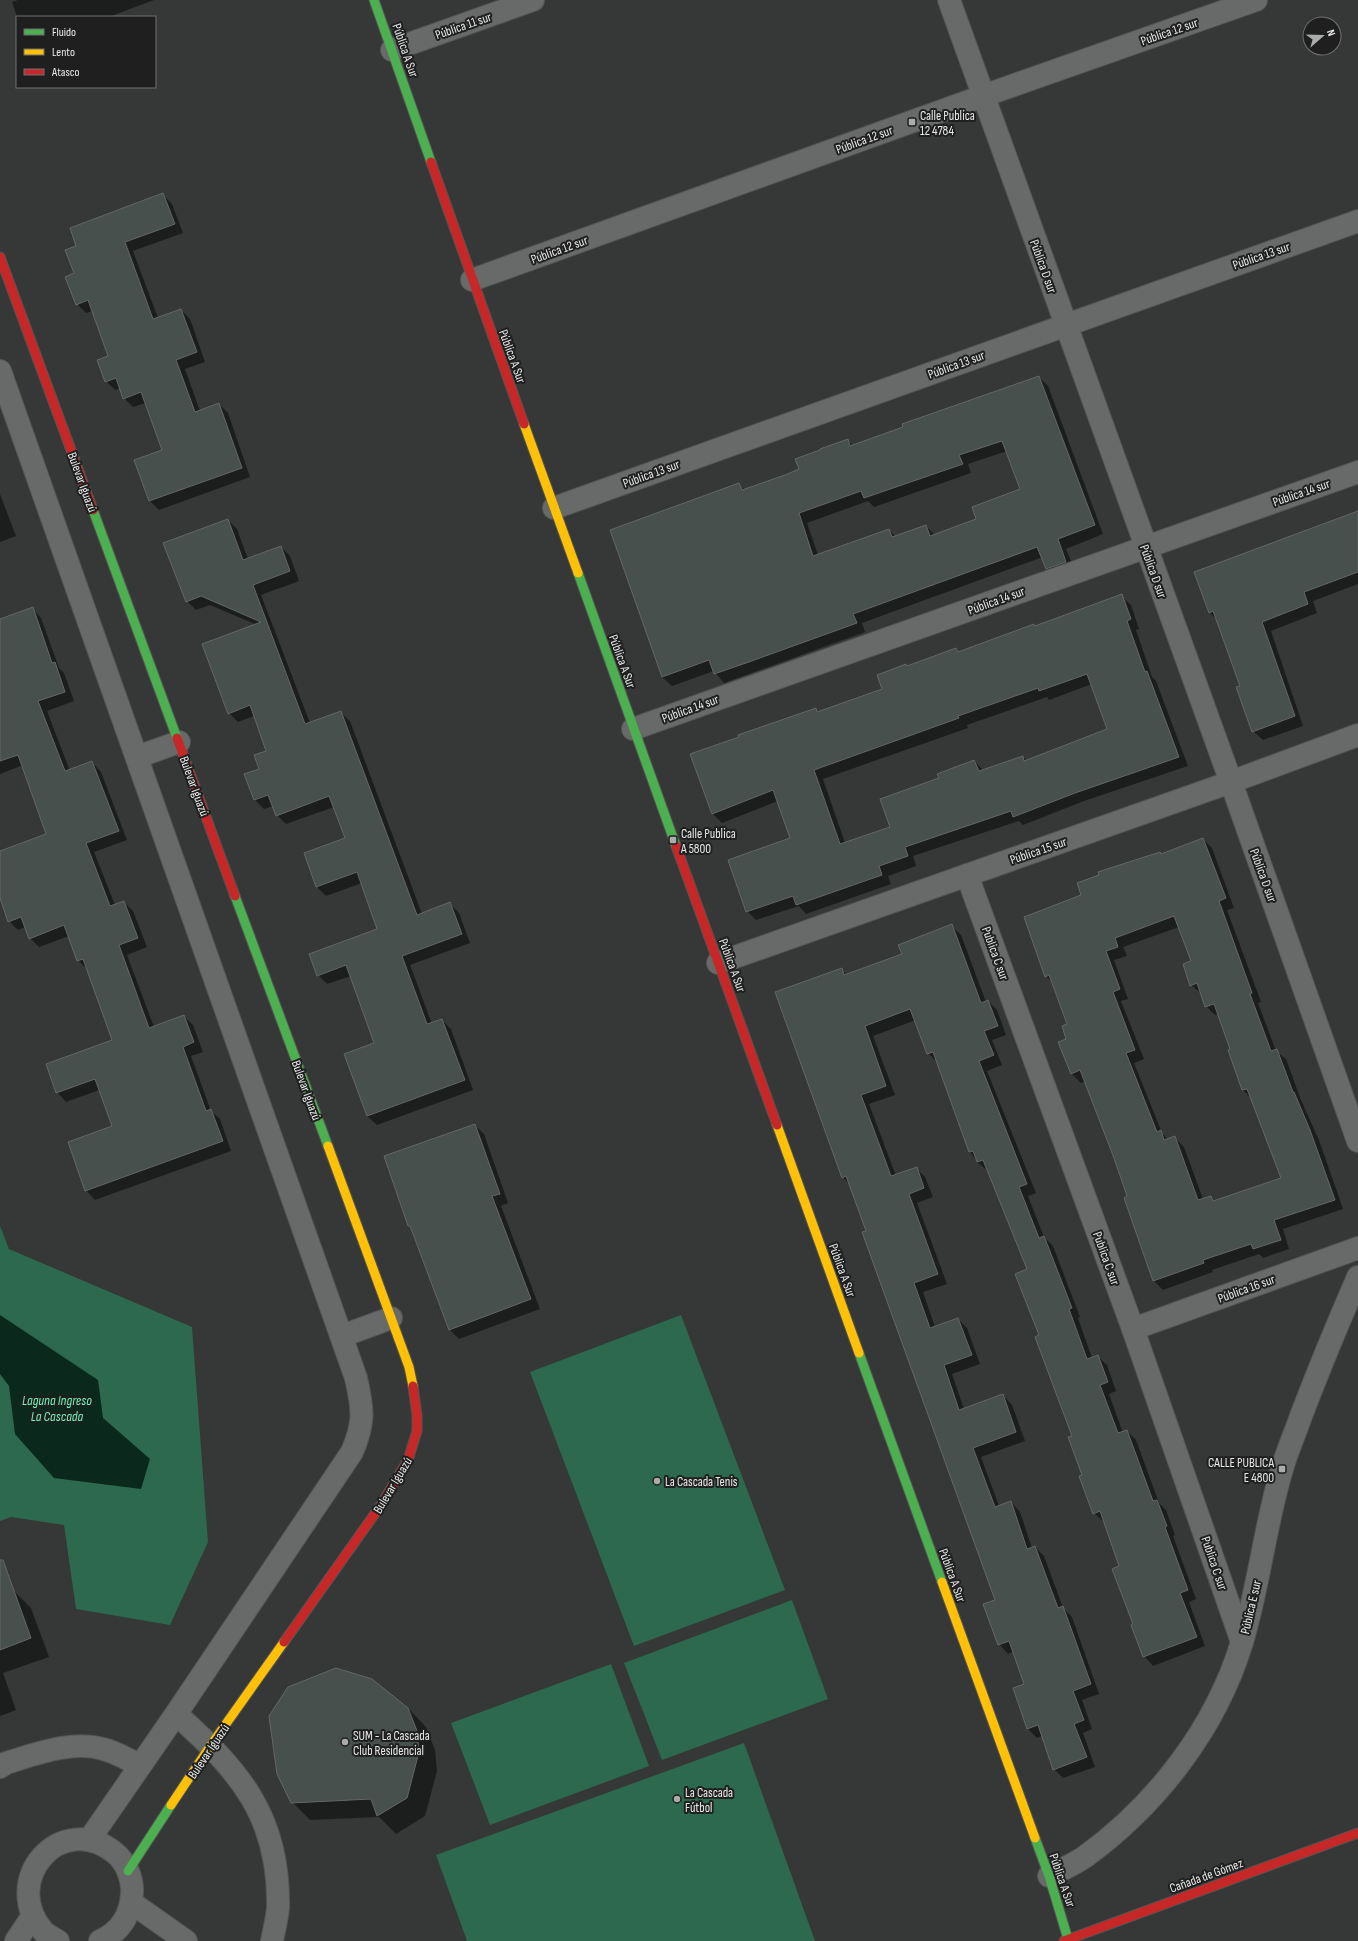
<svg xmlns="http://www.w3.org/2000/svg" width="1358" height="1941" font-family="'Sofia Sans Condensed',sans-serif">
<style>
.green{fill:#2c694e}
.water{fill:#0a281c}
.shadow{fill:#0007;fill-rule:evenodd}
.building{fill:#47504c;stroke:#666767;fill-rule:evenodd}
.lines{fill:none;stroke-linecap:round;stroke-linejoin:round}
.street-casing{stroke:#535453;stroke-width:24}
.fast-casing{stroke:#535453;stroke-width:11}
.slow-casing{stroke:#535453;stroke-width:11}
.jam-casing{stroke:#535453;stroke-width:11}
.street{stroke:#686a69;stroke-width:22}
.fast{stroke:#4caf50;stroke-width:9}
.slow{stroke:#ffc107;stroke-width:9}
.jam{stroke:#c62828;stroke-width:9}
.poi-dot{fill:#aaacab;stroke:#1e1f1e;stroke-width:1.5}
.labels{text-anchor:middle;stroke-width:4;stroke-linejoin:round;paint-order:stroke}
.street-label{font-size:13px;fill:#e9ebea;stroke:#1e1f1e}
.poi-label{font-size:13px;fill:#e9ebea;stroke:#1e1f1e;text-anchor:start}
.water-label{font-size:14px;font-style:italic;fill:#6ff6b9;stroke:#1e1f1e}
</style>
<rect width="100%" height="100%" fill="#363737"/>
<g class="green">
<path d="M 0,1226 L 9,1249 L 192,1327 L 208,1542 L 170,1625 L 76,1609 L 64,1525 L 11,1517 L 0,1521 Z"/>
<path d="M 681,1315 L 785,1590 L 634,1646 L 530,1372 Z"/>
<path d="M 792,1600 L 828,1699 L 662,1760 L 624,1663 Z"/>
<path d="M 611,1664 L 649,1766 L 490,1825 L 451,1723 Z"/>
<path d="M 744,1743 L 815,1941 L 467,1941 L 436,1855 Z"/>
</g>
<path class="water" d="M 0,1315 L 98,1380 L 103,1418 L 150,1459 L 141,1489 L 54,1478 L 15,1434 L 9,1386 L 0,1374 Z"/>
<g class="shadow">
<path d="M 18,0 L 154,0 L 114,15 L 115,17 L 17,17 L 12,2 Z"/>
<path d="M 163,195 L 172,204 L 183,233 L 133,251 L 158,318 L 181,310 L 190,319 L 205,362 L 185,369 L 200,411 L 219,404 L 228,413 L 250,477 L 159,510 L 150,501 L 135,461 L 163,451 L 146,403 L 133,407 L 124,398 L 121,388 L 115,390 L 106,381 L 109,356 L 93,311 L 86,313 L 77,304 L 76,274 L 77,246 Z"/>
<path d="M 1039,377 L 1048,386 L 1103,534 L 1066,549 L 1075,571 L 1056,578 L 1047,569 L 1043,557 L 862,623 L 865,632 L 724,683 L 714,671 L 672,686 L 662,677 L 739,485 L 745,490 L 785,476 L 800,469 L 847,440 L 853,446 ZM 1007,451 L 1021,490 L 978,520 L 935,535 L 926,526 L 896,537 L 889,530 L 818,555 L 807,523 L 868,501 L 874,507 L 971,473 L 968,464 Z"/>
<path d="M 0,494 L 16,536 L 0,542 Z"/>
<path d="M 1358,512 L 1358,584 L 1313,601 L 1317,613 L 1271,631 L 1303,726 L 1263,740 L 1253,731 L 1241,687 L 1218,621 L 1210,613 Z"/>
<path d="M 228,520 L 237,529 L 248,559 L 281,547 L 290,556 L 299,581 L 261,595 L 310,723 L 340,712 L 350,721 L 422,914 L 450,904 L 459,913 L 470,943 L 410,965 L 432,1024 L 442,1020 L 451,1029 L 473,1090 L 377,1125 L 367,1116 L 375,1044 L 351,976 L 327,984 L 318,975 L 379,930 L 362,883 L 326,896 L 317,887 L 305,853 L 346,839 L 334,807 L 286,824 L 277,815 L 273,806 L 264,809 L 255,800 L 245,775 L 260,769 L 267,752 L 254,716 L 238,722 L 229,713 L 257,625 L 210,605 L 196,610 L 187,601 Z"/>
<path d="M 1121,596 L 1131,605 L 1139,629 L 1136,630 L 1152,677 L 1156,681 L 1188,766 L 1084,801 L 1023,825 L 1019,821 L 913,856 L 916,866 L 888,876 L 891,884 L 806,914 L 799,906 L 756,920 L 747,911 L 791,839 L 778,801 L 722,823 L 713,814 L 815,709 L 819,712 L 883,689 L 908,667 L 956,650 L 959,652 L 1036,627 ZM 1092,684 L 1109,730 L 1027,761 L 1023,757 L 984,771 L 974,761 L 940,779 L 891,827 L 845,843 L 823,779 L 968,728 L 967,725 L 1047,697 L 1049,700 Z"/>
<path d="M 32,608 L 41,618 L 59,668 L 64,673 L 74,701 L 47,711 L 70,771 L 92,762 L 101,772 L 127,840 L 94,852 L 115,905 L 124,902 L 133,911 L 147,947 L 127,955 L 154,1027 L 184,1016 L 193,1025 L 203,1052 L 191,1056 L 211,1111 L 220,1119 L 231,1151 L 95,1200 L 86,1190 L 113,1126 L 99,1090 L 66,1102 L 57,1092 L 114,1041 L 88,970 L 78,960 L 69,936 L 39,947 L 30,938 L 26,927 L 18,930 L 9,921 L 0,896 L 0,852 L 48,834 L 23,765 L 0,774 L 0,620 Z"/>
<path d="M 1203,839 L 1212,848 L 1234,908 L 1227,910 L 1261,1002 L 1258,1003 L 1276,1051 L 1286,1059 L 1301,1100 L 1319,1140 L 1343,1209 L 1283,1229 L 1289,1249 L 1263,1258 L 1259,1254 L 1212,1270 L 1213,1272 L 1163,1290 L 1154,1281 L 1125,1198 L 1128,1197 L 1115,1158 L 1085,1081 L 1081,1083 L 1071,1073 L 1068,1039 L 1068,1025 L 1053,983 L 1046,976 L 1082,895 L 1161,855 ZM 1179,927 L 1192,962 L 1191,985 L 1202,994 L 1206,1006 L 1215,1015 L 1219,1014 L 1231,1050 L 1229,1050 L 1243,1090 L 1252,1099 L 1282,1178 L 1215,1201 L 1210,1197 L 1203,1199 L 1184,1147 L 1174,1137 L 1168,1140 L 1162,1133 L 1134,1063 L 1144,1059 L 1121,1001 L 1128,999 L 1114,960 L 1127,956 L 1123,947 Z"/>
<path d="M 952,926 L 961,935 L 986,1002 L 988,1001 L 997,1010 L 1006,1035 L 992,1040 L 1002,1065 L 987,1071 L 1036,1193 L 1028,1196 L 1044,1237 L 1053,1246 L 1080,1317 L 1078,1318 L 1092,1358 L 1097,1356 L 1107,1365 L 1116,1391 L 1109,1394 L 1123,1433 L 1127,1431 L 1136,1440 L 1159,1503 L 1166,1510 L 1175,1535 L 1173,1536 L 1196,1599 L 1189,1602 L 1205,1646 L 1153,1666 L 1144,1656 L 1121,1566 L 1104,1522 L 1094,1513 L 1073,1437 L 1040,1336 L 1028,1270 L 988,1171 L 977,1162 L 970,1152 L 938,1063 L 928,1053 L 916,1020 L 873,1036 L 895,1095 L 869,1104 L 896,1176 L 916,1168 L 925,1177 L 933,1197 L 917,1203 L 947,1284 L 923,1292 L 935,1327 L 958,1319 L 967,1328 L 980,1364 L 952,1374 L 964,1409 L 1003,1395 L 1012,1405 L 1025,1441 L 981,1457 L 999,1506 L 1011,1502 L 1020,1512 L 1032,1548 L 1035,1547 L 1044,1556 L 1063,1608 L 1072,1617 L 1099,1694 L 1082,1700 L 1092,1729 L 1083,1733 L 1095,1767 L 1063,1778 L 1054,1769 L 1043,1736 L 1037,1738 L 1028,1729 L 1014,1689 L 1026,1685 L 1014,1651 L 1008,1654 L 999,1644 L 996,1601 L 867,1231 L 850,1185 L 843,1177 L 841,969 L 847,975 L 903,954 Z"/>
<path d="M 475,1125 L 484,1134 L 508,1203 L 501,1206 L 540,1309 L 459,1339 L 450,1330 L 412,1228 L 409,1226 Z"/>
<path d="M 13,1590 L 31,1608 L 49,1657 L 3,1673 L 16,1710 L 0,1716 L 0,1595 Z"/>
<path d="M 408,1708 L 426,1727 L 435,1750 L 437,1771 L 425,1816 L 396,1834 L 379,1817 L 310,1820 L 292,1802 Z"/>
</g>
<g class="building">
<path d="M 163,193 L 175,224 L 125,242 L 153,319 L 181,309 L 197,352 L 176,360 L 195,412 L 219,403 L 242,468 L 149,501 L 134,460 L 162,450 L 141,392 L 123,399 L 116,378 L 105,382 L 97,360 L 108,356 L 88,300 L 76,305 L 65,277 L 74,273 L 65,250 L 76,246 L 70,228 Z"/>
<path d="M 1039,376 L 1095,525 L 1058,539 L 1066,562 L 1046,569 L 1037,547 L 853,614 L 857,623 L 746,663 L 714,674 L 709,660 L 662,677 L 610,530 L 739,483 L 742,490 L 785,475 L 799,469 L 795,459 L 820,450 L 820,449 L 848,439 L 850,446 L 903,427 L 902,424 ZM 1002,441 L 1020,489 L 972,507 L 976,519 L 930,536 L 926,525 L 892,537 L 889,529 L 813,556 L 799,513 L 861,491 L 864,498 L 963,464 L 959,455 Z"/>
<path d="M 1358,511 L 1358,572 L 1304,592 L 1308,604 L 1262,622 L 1295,716 L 1252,732 L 1236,687 L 1240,686 L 1213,611 L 1209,613 L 1194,572 Z"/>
<path d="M 228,519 L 243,560 L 281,546 L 290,571 L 253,585 L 305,724 L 341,711 L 417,915 L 450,902 L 462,934 L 402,956 L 427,1024 L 442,1019 L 465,1080 L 367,1116 L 344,1054 L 374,1043 L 346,965 L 317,976 L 309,954 L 377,929 L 357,872 L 316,887 L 304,853 L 345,838 L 329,796 L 276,816 L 268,795 L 254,800 L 244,774 L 259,769 L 254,755 L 266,751 L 250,705 L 228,714 L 202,644 L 261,622 L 201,596 L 186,602 L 163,543 Z"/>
<path d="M 1122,594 L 1131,619 L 1127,621 L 1145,672 L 1147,671 L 1179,757 L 1075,793 L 1013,817 L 1011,811 L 905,847 L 908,856 L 879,866 L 882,875 L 796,905 L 793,896 L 746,912 L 728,860 L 790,838 L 773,790 L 712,814 L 690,754 L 739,737 L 738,735 L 816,708 L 817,712 L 882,689 L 877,675 L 906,664 L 907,666 L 956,648 L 958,652 L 1034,624 L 1035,626 ZM 1087,674 L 1107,729 L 1024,761 L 1023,756 L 979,771 L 974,760 L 937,774 L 939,778 L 880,799 L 890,827 L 840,844 L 814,770 L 959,718 L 958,716 L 1038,688 L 1039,691 Z"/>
<path d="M 33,607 L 52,663 L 55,662 L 65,692 L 38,701 L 65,771 L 92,761 L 119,831 L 86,843 L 110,906 L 124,901 L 138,938 L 119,945 L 149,1028 L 184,1015 L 194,1042 L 183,1047 L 206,1111 L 211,1109 L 223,1141 L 85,1191 L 68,1142 L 112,1126 L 95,1079 L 56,1093 L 46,1064 L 112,1040 L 83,959 L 77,961 L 64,925 L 29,939 L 21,917 L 8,922 L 0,898 L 0,851 L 46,834 L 18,755 L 0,761 L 0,619 Z"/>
<path d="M 1203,838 L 1226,898 L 1219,901 L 1252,993 L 1250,994 L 1271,1051 L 1277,1049 L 1293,1092 L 1294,1092 L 1310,1130 L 1335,1200 L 1274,1220 L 1281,1240 L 1253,1249 L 1251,1244 L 1203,1260 L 1204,1263 L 1153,1281 L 1124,1198 L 1127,1196 L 1114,1158 L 1080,1070 L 1071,1074 L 1058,1042 L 1066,1039 L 1062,1026 L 1067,1024 L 1049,975 L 1045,977 L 1024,917 L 1081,895 L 1077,883 L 1099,875 L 1098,872 L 1160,852 L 1161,854 ZM 1174,916 L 1191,961 L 1183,964 L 1190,986 L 1197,983 L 1205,1007 L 1214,1004 L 1230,1049 L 1228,1050 L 1242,1090 L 1247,1089 L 1281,1178 L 1213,1201 L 1211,1196 L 1198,1200 L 1175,1136 L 1164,1140 L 1161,1130 L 1157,1132 L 1126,1053 L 1135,1050 L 1113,992 L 1120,989 L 1106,951 L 1118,947 L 1115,938 Z"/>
<path d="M 952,924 L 981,1003 L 988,1000 L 998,1026 L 984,1031 L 994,1055 L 979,1061 L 1027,1184 L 1019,1187 L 1039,1238 L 1044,1236 L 1072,1308 L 1069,1309 L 1087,1359 L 1098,1355 L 1108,1382 L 1100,1385 L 1118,1433 L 1127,1430 L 1153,1501 L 1157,1500 L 1167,1526 L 1165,1527 L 1188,1590 L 1180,1593 L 1197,1637 L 1143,1657 L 1131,1625 L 1133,1624 L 1112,1569 L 1119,1566 L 1100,1511 L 1093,1514 L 1079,1476 L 1082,1475 L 1068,1437 L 1072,1436 L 1035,1337 L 1039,1335 L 1015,1274 L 1027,1269 L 983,1160 L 977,1162 L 973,1151 L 969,1152 L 933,1052 L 927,1054 L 910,1009 L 865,1026 L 886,1086 L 861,1095 L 891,1176 L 917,1167 L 924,1188 L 909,1194 L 938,1274 L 914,1283 L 930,1328 L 958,1318 L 972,1355 L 944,1365 L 959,1410 L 1003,1394 L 1016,1432 L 973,1448 L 995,1507 L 1011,1501 L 1027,1549 L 1035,1546 L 1058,1608 L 1063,1606 L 1091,1684 L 1073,1691 L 1084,1720 L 1074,1724 L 1087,1757 L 1053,1770 L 1038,1725 L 1027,1729 L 1013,1688 L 1024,1684 L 1009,1641 L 998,1645 L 983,1604 L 995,1600 L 862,1232 L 866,1231 L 846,1176 L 842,1178 L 775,992 L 842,968 L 844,975 L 902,954 L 898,945 Z"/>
<path d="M 475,1124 L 500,1194 L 492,1196 L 531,1299 L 449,1330 L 410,1226 L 408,1226 L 384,1156 Z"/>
<path d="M 0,1560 L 3,1560 L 31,1638 L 0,1650 Z"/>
<path d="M 336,1668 L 372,1679 L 408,1708 L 417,1731 L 419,1752 L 407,1798 L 377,1816 L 371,1799 L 291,1803 L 277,1774 L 269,1716 L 288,1687 Z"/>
</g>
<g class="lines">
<defs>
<g id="street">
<path d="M 949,0 L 1231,782 L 1358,1141"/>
<path d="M 392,50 L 533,0"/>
<path d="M 472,280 L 983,96 L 1256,0"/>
<path d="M 0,371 L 356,1378 C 363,1409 365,1422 352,1452 L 176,1714 L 89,1840"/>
<path d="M 554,508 L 1358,221"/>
<path d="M 633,729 L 1358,472"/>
<path d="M 137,757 L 179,742"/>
<path d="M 967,875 L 1133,1329 L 1242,1642"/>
<path d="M 718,963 L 1231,782 L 1358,735"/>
<path d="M 1133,1329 L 1358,1248"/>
<path d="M 342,1336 L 391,1318"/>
<path d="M 176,1714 C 240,1771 280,1817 278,1908 C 277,1919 274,1930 272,1941"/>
<path d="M 0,1767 L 6,1763 C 36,1754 72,1740 103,1749 C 116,1752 128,1760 140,1765"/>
<path d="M 1049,1876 C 1061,1870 1075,1864 1086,1856 C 1157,1804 1216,1728 1242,1642 C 1259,1586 1265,1525 1282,1469 C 1287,1451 1295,1434 1301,1416 C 1319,1369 1338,1323 1358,1277"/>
<path d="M 132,1903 L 186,1941"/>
<path d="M 16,1941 L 32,1917"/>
<path d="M 58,1941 C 53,1938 47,1935 43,1931 C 0,1881 60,1809 115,1853 C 126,1862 133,1879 132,1893 C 131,1915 120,1932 100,1941"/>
</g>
<g id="fast">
<path d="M 374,0 L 431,162"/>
<path d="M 93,510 L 177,738"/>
<path d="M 578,573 L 676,846"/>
<path d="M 235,896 L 328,1146"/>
<path d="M 859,1353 L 942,1582"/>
<path d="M 1035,1838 L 1049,1876 L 1068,1939"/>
<path d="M 128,1871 L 171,1805"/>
</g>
<g id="slow">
<path d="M 524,424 L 578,573"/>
<path d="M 777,1125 L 859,1353"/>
<path d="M 328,1146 L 409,1367 L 413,1386"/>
<path d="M 942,1582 L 1035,1838"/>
<path d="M 171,1805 L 211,1745 L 284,1642"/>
</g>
<g id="jam">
<path d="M 431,162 L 524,424"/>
<path d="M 0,257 L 93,510"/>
<path d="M 177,738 L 235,896"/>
<path d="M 676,846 L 777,1125"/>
<path d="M 284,1642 L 381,1505 L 408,1460 L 417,1431 L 417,1415 L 413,1386"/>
<path d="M 1064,1941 L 1358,1833"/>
</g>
</defs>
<use href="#street" class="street-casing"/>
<use href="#fast" class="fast-casing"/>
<use href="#slow" class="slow-casing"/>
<use href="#jam" class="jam-casing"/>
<use href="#street" class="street"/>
<use href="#fast" class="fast"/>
<use href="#slow" class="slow"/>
<use href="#jam" class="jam"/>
</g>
<g class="poi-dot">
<rect x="908" y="118" width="8" height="8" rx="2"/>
<rect x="669" y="836" width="8" height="8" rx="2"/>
<rect x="1278" y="1465" width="8" height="8" rx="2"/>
<circle cx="657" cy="1481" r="4"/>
<circle cx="345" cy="1742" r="4"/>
<circle cx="677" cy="1799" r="4"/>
</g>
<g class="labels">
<g class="street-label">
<text transform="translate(463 25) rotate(-19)" y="5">Pública 11 sur</text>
<text transform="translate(1169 31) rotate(-19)" y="5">Pública 12 sur</text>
<text transform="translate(406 50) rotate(71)" y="5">Pública A Sur</text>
<text transform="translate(864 139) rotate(-20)" y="5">Pública 12 sur</text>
<text transform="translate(559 249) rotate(-20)" y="5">Pública 12 sur</text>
<text transform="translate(1261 255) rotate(-19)" y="5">Pública 13 sur</text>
<text transform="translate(1044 266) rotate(70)" y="5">Pública D sur</text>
<text transform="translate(513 356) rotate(70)" y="5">Pública A Sur</text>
<text transform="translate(956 364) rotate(-20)" y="5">Pública 13 sur</text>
<text transform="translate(651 473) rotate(-20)" y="5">Pública 13 sur</text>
<text transform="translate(83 482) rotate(70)" y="5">Bulevar Iguazú</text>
<text transform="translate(1301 492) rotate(-19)" y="5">Pública 14 sur</text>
<text transform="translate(1154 571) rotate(70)" y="5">Pública D sur</text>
<text transform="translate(996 600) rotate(-20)" y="5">Pública 14 sur</text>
<text transform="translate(623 661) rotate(70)" y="5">Pública A Sur</text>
<text transform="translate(690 708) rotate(-20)" y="5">Pública 14 sur</text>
<text transform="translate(195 786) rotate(70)" y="5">Bulevar Iguazú</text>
<text transform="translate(1038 850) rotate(-19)" y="5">Pública 15 sur</text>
<text transform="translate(1264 875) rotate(70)" y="5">Pública D sur</text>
<text transform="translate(996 953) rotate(70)" y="5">Publica C sur</text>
<text transform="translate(733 965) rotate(70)" y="5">Pública A Sur</text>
<text transform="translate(307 1090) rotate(70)" y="5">Bulevar Iguazú</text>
<text transform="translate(1107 1258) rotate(70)" y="5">Publica C sur</text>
<text transform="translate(843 1270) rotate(70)" y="5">Pública A Sur</text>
<text transform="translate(1246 1288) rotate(-20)" y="5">Pública 16 sur</text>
<text transform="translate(392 1485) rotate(-59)" y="5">Bulevar Iguazú</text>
<text transform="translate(1215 1563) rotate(71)" y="5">Publica C sur</text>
<text transform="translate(953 1575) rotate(70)" y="5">Pública A Sur</text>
<text transform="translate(1250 1607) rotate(-77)" y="5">Pública E sur</text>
<text transform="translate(208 1751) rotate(-56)" y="5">Bulevar Iguazú</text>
<text transform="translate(1206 1875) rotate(-20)" y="5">Cañada de Gómez</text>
<text transform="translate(1063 1880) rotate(71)" y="5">Pública A Sur</text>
</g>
<g class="poi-label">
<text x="920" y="120">Calle Publica<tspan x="920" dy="15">12 4784</tspan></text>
<text x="681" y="838">Calle Publica<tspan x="681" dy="15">A 5800</tspan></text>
<text x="1274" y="1467" text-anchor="end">CALLE PUBLICA<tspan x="1274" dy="15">E 4800</tspan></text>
<text x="665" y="1486">La Cascada Tenis</text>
<text x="353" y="1740">SUM - La Cascada<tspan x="353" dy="15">Club Residencial</tspan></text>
<text x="685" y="1797">La Cascada<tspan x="685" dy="15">Fútbol</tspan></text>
</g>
<g class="water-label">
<text x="57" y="1405">Laguna Ingreso<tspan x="57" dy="16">La Cascada</tspan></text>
</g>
</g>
<rect x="16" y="16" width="140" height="72" fill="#1e1f1e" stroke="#6f7170"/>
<rect x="24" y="29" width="20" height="6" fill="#4caf50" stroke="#6f7170"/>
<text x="52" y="36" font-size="12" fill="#e9ebea">Fluido</text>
<rect x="24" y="49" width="20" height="6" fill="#ffc107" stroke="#6f7170"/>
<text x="52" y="56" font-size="12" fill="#e9ebea">Lento</text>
<rect x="24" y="69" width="20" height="6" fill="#c62828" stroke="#6f7170"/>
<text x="52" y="76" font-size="12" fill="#e9ebea">Atasco</text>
<g transform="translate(1322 36) rotate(70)"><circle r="19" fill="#1e1f1e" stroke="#6f7170"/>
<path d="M0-3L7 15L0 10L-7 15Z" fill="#aaacab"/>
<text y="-6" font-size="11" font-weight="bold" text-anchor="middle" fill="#e9ebea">N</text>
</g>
</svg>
